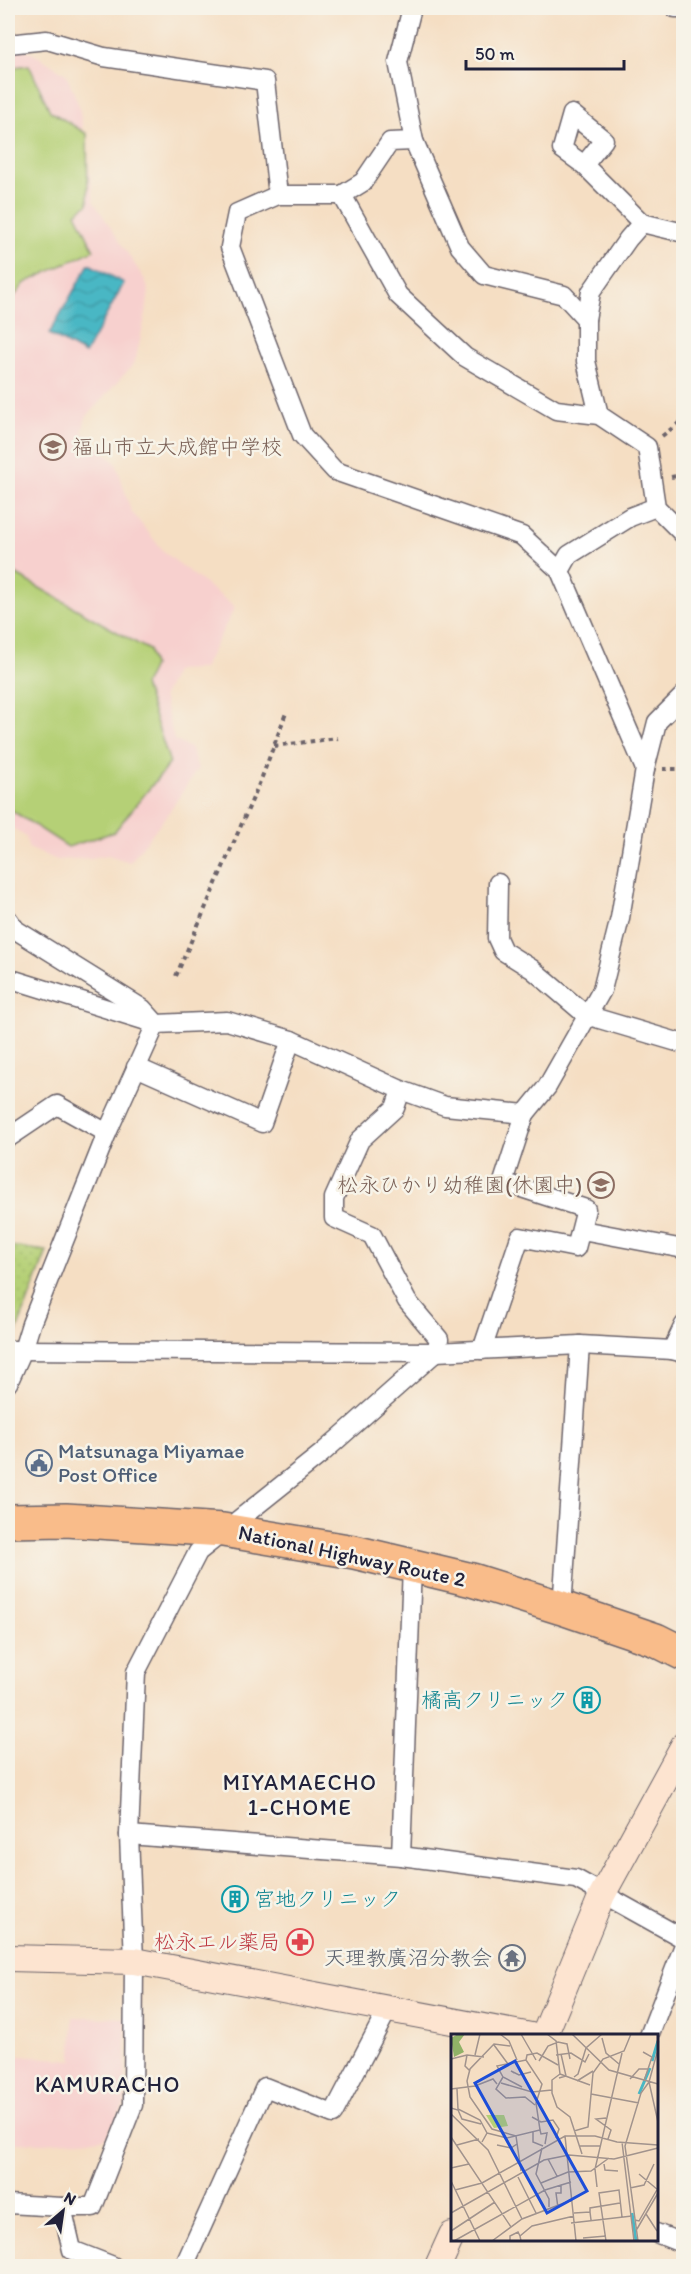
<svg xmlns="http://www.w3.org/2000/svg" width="691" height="2274" font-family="Itim,'Klee One',sans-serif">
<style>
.built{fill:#f7d0ce}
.green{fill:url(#green-dots);stroke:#6c7958;stroke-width:1.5}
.pitch{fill:#b5d076;stroke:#6c7958;stroke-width:1.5}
.water{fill:url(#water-waves);stroke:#366c80;stroke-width:1.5}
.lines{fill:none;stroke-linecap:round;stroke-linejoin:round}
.street-casing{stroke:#6c646b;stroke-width:21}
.secondary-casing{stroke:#6c646b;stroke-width:28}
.highway-casing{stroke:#6c646b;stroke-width:36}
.path{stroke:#6c646b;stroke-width:4;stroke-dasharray:4.5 4.5;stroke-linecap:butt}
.street{stroke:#fff;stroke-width:18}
.secondary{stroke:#fde4d0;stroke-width:26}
.highway{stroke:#f9bc8a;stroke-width:33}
.labels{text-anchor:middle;stroke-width:5;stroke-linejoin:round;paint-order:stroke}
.education-label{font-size:21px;fill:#785e54;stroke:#f7f3e8;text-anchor:start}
.service-label{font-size:21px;fill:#4e5e75;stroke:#f7f3e8;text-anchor:start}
.street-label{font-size:21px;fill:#22223b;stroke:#f7f3e8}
.culture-label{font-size:21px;fill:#0d838f;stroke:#f7f3e8;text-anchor:end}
.health-label{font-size:21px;fill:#be3a42;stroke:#f7f3e8;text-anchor:end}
.worship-label{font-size:21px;fill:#5b616d;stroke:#f7f3e8;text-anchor:end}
.neighbourhood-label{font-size:22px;letter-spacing:1.5px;fill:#22223b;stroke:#f7f3e8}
.inset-river{fill:none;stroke:#49b7c4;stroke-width:3}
.inset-road{fill:none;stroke:#a1938d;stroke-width:1.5}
.view{fill:#1d4ed8;fill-opacity:0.15;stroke:#1d4ed8;stroke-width:3}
.inset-edge{fill:none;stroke:#22223b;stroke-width:3}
</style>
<defs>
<pattern id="green-dots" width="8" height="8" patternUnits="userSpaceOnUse" patternTransform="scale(1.5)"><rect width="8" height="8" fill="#b5d076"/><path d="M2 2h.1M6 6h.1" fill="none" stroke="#9bb267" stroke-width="1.8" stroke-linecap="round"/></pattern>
<pattern id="water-waves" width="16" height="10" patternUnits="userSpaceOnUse" patternTransform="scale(1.5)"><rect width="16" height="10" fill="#49b7c4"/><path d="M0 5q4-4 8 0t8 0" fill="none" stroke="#3c94a0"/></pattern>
</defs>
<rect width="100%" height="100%" fill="#f7f3e8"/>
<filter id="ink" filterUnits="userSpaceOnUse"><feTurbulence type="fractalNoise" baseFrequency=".0167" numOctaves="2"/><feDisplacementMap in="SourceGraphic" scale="12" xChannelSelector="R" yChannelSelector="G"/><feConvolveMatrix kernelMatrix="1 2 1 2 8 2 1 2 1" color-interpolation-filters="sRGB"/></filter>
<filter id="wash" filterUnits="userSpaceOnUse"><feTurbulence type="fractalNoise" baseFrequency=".008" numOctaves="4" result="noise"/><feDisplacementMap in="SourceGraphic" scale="24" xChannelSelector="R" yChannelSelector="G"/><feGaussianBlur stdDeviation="1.35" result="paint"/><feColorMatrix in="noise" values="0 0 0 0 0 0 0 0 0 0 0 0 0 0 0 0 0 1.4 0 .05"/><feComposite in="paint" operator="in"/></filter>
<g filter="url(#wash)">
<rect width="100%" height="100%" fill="#f5dec3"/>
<g class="built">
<path d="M 21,48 L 39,57 L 66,74 L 79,106 L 94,202 L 145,280 L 149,291 L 146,313 L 136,358 L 131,367 L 86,417 L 82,432 L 116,463 L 131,511 L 164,552 L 235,607 L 203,669 L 176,670 L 163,696 L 174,740 L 190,748 L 198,768 L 167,815 L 130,862 L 108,855 L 91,858 L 57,860 L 28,848 L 26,837 L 8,825 L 8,50 Z"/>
<path d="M 73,2017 L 126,2018 L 125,2104 L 105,2138 L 46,2143 L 8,2143 L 8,2055 L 72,2060 Z"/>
</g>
<path class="green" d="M 8,1246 L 47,1251 L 13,1341 L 8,1341 Z"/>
<g class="pitch">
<path d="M 29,65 L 50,111 L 87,134 L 88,204 L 76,213 L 94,250 L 25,283 L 8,304 L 8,68 Z"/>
<path d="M 8,570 L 149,650 L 153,666 L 144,685 L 170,763 L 114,832 L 68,847 L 8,808 Z"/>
</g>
<path class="water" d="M 89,264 L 124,283 L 85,354 L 49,334 Z"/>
</g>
<g filter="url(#ink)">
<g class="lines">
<defs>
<g id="street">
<path d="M 412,8 L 398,62 L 414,141 L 460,247 L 484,275 L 564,295 L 586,319 L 586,361 L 599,415"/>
<path d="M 675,8 L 684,8"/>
<path d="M 8,44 L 47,40 L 104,57 L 265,81 L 278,195"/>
<path d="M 414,141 L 390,142 L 363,182 L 342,195 L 278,195 L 237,213 L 230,247 L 302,435 L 335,471 L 522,536 L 560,571 L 645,769"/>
<path d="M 584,165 L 604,140 L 572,114 L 562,149 L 584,165 L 642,223 L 684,233"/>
<path d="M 342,195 L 398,295 L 465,357 L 556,410 L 599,415 L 647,447 L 656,507 L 684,535"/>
<path d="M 586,319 L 591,292 L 628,239 L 642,223"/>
<path d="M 560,571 L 569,555 L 630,517 L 656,507"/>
<path d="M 498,883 L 497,938 L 503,951 L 532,969 L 586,1015 L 684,1044"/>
<path d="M 8,919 L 16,930 L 143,1009 L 153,1020"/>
<path d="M 8,978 L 156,1024 L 227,1021 L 291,1040 L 401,1090 L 445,1106 L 525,1114 L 547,1087 L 602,990 L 620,918 L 645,769 L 657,722 L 684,695"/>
<path d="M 136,1067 L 262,1123 L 291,1040"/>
<path d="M 8,1138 L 57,1105 L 107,1133"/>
<path d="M 582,1230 L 684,1249"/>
<path d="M 8,1350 L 436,1352 L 580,1345 L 672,1350 L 684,1353"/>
<path d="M 482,1350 L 520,1237 L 576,1248 L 586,1209 L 503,1182 L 525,1114"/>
<path d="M 672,1350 L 684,1325"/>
<path d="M 8,1383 L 23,1350 L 31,1324 L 107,1133 L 156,1024"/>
<path d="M 562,1608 L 580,1345"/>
<path d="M 129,1835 L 401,1856 L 576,1879 L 684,1939"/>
<path d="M 401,1856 L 412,1566"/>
<path d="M 649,2036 L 684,1945"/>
<path d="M 8,2204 L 62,2207 L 72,2250 L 113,2266"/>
<path d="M 62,2207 L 93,2207 L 133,2105 L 134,1961 L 129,1835 L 136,1672 L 198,1552 L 321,1454 L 436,1352 L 439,1339 L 407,1301 L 372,1235 L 334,1218 L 334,1198 L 360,1140 L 395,1108 L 401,1090"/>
<path d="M 656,2233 L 684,2244"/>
<path d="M 184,2266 L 265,2087 L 333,2114 L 388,2009"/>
</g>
<g id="secondary">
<path d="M 8,1958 L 134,1961 L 531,2036"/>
<path d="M 544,2036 L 602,1895 L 684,1745"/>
<path d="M 438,2266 L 452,2235"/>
</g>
<path id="highway" d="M 8,1521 L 66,1520 L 223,1530 L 354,1552 L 472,1580 L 562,1608 L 656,1640 L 684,1654"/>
</defs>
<use href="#street" class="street-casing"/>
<use href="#secondary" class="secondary-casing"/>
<use href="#highway" class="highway-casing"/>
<g class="path">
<path d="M 662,436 L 684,419"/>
<path d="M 671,477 L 684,475"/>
<path d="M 274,746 L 338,738"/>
<path d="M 663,769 L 684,769"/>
<path d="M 176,976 L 262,777 L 286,713"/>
</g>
<use href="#street" class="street"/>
<use href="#secondary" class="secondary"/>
<use href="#highway" class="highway"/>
</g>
</g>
<defs>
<symbol id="school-ring" viewBox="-11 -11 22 22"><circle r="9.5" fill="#f7f3e8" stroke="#8d6e63" stroke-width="1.5"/><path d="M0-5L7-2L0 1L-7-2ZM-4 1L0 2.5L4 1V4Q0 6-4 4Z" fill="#8d6e63"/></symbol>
<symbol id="civic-ring" viewBox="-11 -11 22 22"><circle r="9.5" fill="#f7f3e8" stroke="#5c6f8a" stroke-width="1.5"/><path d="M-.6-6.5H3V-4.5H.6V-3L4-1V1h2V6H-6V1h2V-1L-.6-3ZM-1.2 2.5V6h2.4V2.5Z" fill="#5c6f8a"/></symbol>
<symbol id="building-ring" viewBox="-11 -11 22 22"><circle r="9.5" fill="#f7f3e8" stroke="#0f9aa8" stroke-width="1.5"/><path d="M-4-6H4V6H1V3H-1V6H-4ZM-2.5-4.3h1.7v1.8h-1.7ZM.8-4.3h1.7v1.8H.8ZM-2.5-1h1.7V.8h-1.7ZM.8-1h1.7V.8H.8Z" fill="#0f9aa8"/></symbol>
<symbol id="pharmacy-ring" viewBox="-11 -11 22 22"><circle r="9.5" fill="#f7f3e8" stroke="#e0444e" stroke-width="1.5"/><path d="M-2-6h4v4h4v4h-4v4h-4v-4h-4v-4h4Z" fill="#e0444e"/></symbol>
<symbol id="temple-ring" viewBox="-11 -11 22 22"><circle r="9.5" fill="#f7f3e8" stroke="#6b7280" stroke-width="1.5"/><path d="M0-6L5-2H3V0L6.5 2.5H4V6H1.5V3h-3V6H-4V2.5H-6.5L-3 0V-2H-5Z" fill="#6b7280"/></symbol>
</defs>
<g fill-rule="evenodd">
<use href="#school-ring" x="38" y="432" width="30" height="30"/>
<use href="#school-ring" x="586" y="1170" width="30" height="30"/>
<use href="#civic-ring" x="24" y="1448" width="30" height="30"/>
<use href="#building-ring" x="572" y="1685" width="30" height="30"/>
<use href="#building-ring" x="220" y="1884" width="30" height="30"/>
<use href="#pharmacy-ring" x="285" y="1927" width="30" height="30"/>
<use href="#temple-ring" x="497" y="1943" width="30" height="30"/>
</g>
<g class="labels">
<g class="education-label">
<text x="72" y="454">福山市立大成館中学校</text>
<text x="582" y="1192" text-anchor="end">松永ひかり幼稚園(休園中)</text>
</g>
<g class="service-label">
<text x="58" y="1458">Matsunaga Miyamae<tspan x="58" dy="24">Post Office</tspan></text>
</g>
<g class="street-label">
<text transform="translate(352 1556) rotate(12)" y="7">National Highway Route 2</text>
</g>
<g class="culture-label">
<text x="568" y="1707">橘高クリニック</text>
<text x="254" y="1906" text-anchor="start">宮地クリニック</text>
</g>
<g class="health-label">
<text x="280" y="1949">松永エル薬局</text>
</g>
<g class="worship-label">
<text x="492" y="1965">天理教廣沼分教会</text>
</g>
<g class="neighbourhood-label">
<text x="300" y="1790">MIYAMAECHO<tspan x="300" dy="25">1-CHOME</tspan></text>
<text x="108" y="2092">KAMURACHO</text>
</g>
</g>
<g transform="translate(451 2034)">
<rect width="207" height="207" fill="#f5dec3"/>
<path d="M 7,0 L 14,0 L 8,8 L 13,18 L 3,23 L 0,4 Z" fill="#90b267"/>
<path d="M 35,81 L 53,81 L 57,92 L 43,94 Z" fill="#b5d076"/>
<path class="inset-river" d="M 201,27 L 207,7M 188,60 L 199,34M 181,179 L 185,207"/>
<path class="inset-road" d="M 49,0 L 58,7 L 66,26M 70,0 L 85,26M 96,0 L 105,7 L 109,40 L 101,46 L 101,59 L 106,73 L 119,83 L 131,120M 121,0 L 158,36 L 207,50M 151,4 L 155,19 L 168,30M 43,11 L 57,30M 59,12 L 43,10 L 19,35 L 16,47 L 19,63 L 41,95 L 65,102M 207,15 L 198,48 L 207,88M 192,18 L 201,23 L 193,47M 16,21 L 14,32 L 19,37M 24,21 L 29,0M 105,21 L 120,19 L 134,28 L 138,20M 0,25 L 16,21 L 33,23M 75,26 L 76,21 L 86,19 L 107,31M 88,27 L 97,12 L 107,8 L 116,10 L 119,25M 63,39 L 60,37 L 68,41 L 80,38M 109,40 L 139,51M 52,43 L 45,55 L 55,64 L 74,63 L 84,71M 123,43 L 127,40 L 135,14 L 151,0M 108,44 L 115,42 L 110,20M 179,45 L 188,35 L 197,35M 126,47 L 142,37M 50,49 L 81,58 L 101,56M 71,53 L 52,43 L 46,32 L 75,26M 0,55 L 24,52 L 42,45 L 46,50M 6,55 L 7,75 L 29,86 L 36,99 L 31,108M 140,60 L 188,69M 0,74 L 7,76 L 11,85 L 30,90M 0,80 L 37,116 L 71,185M 81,83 L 90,88 L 102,86 L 108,95 L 105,104M 155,84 L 145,85 L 160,96 L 157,105M 89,96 L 90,100 L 96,99 L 94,110M 123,97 L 137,93 L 142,39 L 152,25 L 173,17 L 180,0M 82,98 L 82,108 L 92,112M 36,99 L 56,104 L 89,96 L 85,69 L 91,50 L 75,26M 65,102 L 70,137M 114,102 L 125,207M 0,103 L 60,193M 171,108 L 183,207M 6,111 L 28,105M 46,111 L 60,114 L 66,110M 128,112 L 149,112M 91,114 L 85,140 L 98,165 L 98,173M 97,125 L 106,142M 153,130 L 154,136 L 167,137M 0,134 L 18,130M 188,140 L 207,156M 67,143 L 85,179M 0,147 L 29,207M 90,149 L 117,138 L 140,137 L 158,124M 146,153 L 144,135 L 171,19M 179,154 L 193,151 L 203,130M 4,156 L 31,149 L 114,102 L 144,102 L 166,108 L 207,111M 107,174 L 105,159 L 110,159 L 110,151M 139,178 L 139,174 L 169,169M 0,179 L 93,126 L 118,121 L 163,125 L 207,114M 123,179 L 139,178 L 140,186M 195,180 L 206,197M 184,186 L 188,187 L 207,154M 120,189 L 181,182M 186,195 L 207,159M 0,197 L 44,168M 132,204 L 155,202M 3,207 L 94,156 L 120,148M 41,207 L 71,185 L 121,166M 59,207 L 59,202 L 67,198 L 69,202M 70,207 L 69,202 L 81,192 L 123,182M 155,207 L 148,159 L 168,156 L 171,183M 187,207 L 174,112 L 190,59 L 198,48"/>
<path class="view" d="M 64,27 L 136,157 L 96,179 L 24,49 Z"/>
<rect width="207" height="207" class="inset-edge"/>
</g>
<rect width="691" height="2274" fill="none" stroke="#f7f3e8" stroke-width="30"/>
<g transform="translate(63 2211) rotate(29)" stroke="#f7f3e8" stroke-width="4.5" paint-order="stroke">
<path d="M0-4.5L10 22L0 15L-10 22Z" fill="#22223b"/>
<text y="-9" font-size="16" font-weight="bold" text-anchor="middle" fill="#22223b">N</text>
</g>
<path d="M466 60v9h158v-9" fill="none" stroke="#22223b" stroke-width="3"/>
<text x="475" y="60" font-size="18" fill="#22223b" stroke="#f7f3e8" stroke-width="4.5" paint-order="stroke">50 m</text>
</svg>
